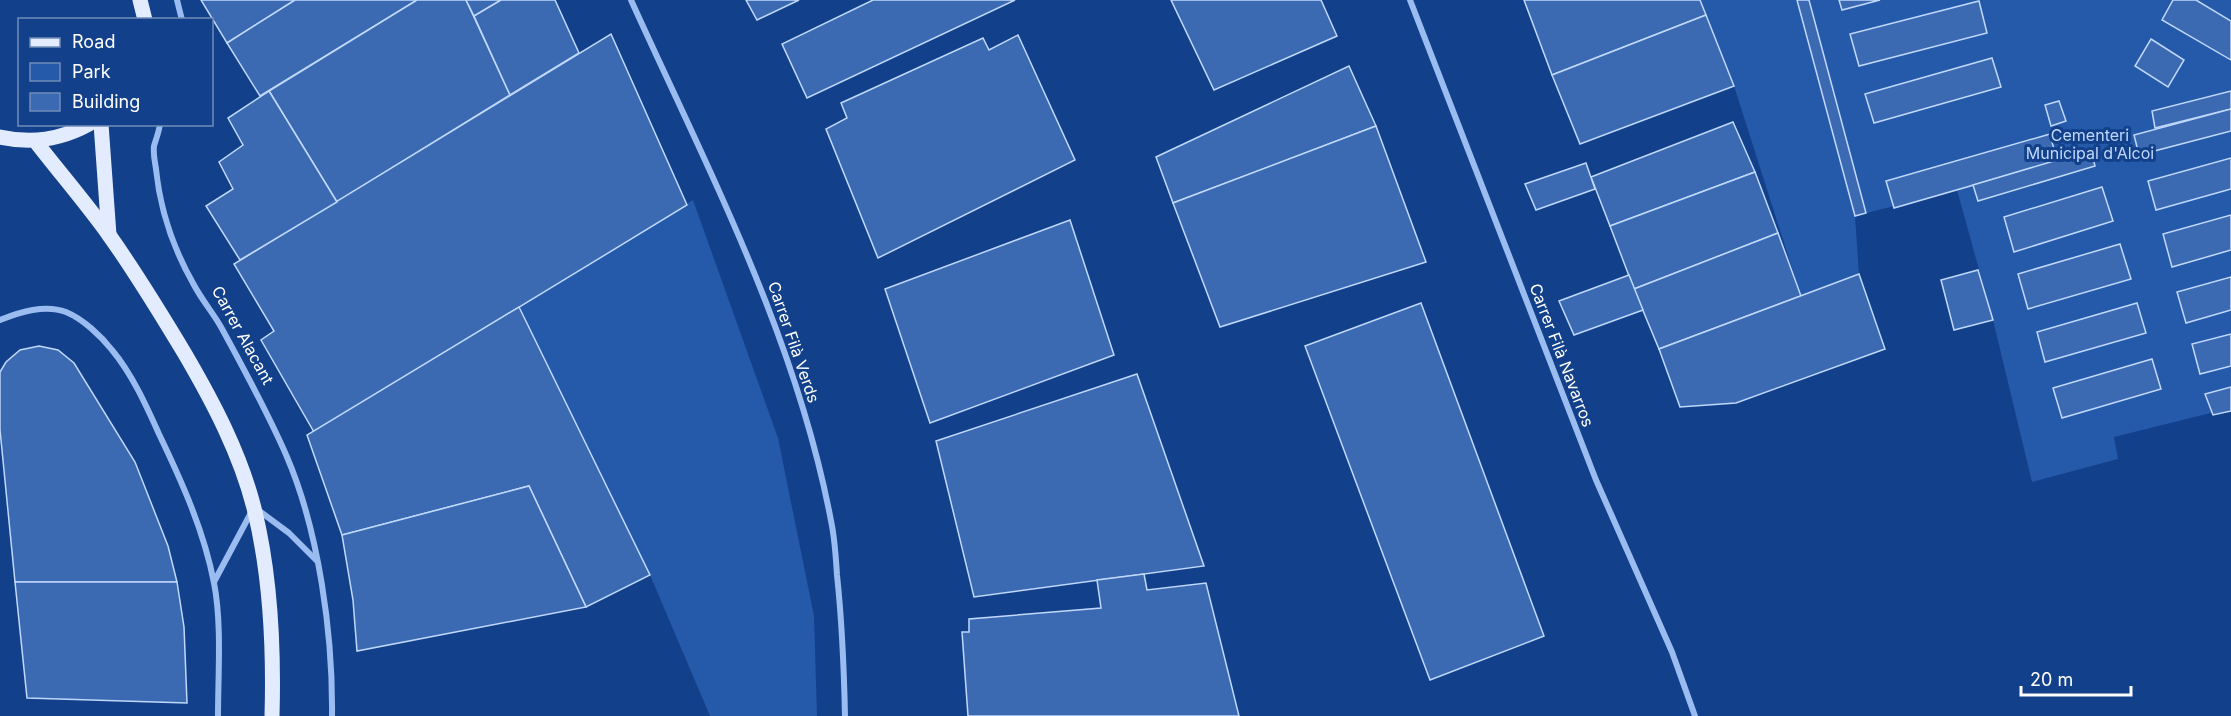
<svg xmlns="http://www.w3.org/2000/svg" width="2231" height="716" font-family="Inter,sans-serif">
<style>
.green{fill:#2559a9}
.building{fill:#3b6ab3;stroke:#c0d8fc;stroke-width:1.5}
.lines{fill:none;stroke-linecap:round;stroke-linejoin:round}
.street{stroke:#9abcf0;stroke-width:6}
.primary{stroke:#e3ecff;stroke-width:15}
.labels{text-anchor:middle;stroke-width:6;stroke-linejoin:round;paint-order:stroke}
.park-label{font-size:16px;fill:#c0d8fc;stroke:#13408a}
.street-label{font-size:16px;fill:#fff;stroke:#13408a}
</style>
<rect width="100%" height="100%" fill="#13408a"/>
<g class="green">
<path d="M 1700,0 L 2231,0 L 2231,408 L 2114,437 L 2118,459 L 2032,482 L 1993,320 L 1957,190 L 1855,216 L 1859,274 L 1801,296 L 1734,86 Z"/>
<path d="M 693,200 L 778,438 L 814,616 L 817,716 L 710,716 L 650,575 L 519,307 Z"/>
</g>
<g class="building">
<path d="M 201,0 L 295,0 L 227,43 Z"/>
<path d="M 295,0 L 417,0 L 260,96 L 227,43 Z"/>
<path d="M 417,0 L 466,0 L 510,95 L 337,202 L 269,91 Z"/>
<path d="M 466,0 L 501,0 L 474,16 Z"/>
<path d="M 501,0 L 555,0 L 579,53 L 510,95 L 474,16 Z"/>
<path d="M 746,0 L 799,0 L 757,20 Z"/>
<path d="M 873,0 L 1015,0 L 807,98 L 782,44 Z"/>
<path d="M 1171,0 L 1321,0 L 1337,36 L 1214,90 Z"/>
<path d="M 1524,0 L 1700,0 L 1706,15 L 1552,75 Z"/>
<path d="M 1797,0 L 1809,0 L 1866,213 L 1855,216 Z"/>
<path d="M 1839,0 L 1880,0 L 1842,10 Z"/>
<path d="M 2173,0 L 2196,0 L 2231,21 L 2231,60 L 2162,20 Z"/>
<path d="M 1979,1 L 1987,33 L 1859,66 L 1850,34 Z"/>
<path d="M 1706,15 L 1734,86 L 1580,144 L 1552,75 Z"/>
<path d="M 611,34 L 687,205 L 314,432 L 261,340 L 274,331 L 234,264 Z"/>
<path d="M 1018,35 L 1075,160 L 878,258 L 826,129 L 847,118 L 841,103 L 983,38 L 989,50 Z"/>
<path d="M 2151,39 L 2184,60 L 2168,87 L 2135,66 Z"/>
<path d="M 1992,58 L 2001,87 L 1874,123 L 1865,94 Z"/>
<path d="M 1349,66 L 1376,126 L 1173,203 L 1156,157 Z"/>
<path d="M 269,91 L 337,202 L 240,260 L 206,206 L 233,189 L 219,162 L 243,145 L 228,118 Z"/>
<path d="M 2231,91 L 2231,109 L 2155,128 L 2152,111 Z"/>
<path d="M 2059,101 L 2066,121 L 2051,126 L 2045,105 Z"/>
<path d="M 2231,109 L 2231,131 L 2139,155 L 2134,135 Z"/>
<path d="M 1733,122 L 1755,172 L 1610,226 L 1591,177 Z"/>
<path d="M 1376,126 L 1426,262 L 1220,327 L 1173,203 Z"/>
<path d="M 2050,134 L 2057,161 L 1894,208 L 1886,181 Z"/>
<path d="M 2091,150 L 2095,166 L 1978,201 L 1973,185 Z"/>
<path d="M 2231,158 L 2231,189 L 2156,210 L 2148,181 Z"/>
<path d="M 1586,163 L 1595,189 L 1536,210 L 1525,184 Z"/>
<path d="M 1755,172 L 1778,233 L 1634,289 L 1610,226 Z"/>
<path d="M 2102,187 L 2113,221 L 2014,252 L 2004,217 Z"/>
<path d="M 2231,215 L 2231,250 L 2172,267 L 2163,234 Z"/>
<path d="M 1070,220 L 1114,355 L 930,423 L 885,289 Z"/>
<path d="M 1778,233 L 1801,296 L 1659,349 L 1634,289 Z"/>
<path d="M 2120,244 L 2131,279 L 2028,309 L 2018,274 Z"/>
<path d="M 1978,270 L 1993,320 L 1954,330 L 1941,280 Z"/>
<path d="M 1859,274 L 1885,349 L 1736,403 L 1680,407 L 1659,349 Z"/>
<path d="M 1629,275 L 1643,310 L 1574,335 L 1559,301 Z"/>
<path d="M 2231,277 L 2231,310 L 2186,323 L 2177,292 Z"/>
<path d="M 1421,303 L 1544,636 L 1430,680 L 1305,346 Z"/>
<path d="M 2137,303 L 2146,333 L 2045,362 L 2037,332 Z"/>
<path d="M 519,307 L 650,575 L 586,607 L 529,486 L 342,535 L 307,435 Z"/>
<path d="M 2231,334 L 2231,366 L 2200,374 L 2192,344 Z"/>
<path d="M 39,346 L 58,350 L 74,363 L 135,462 L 168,546 L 177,582 L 15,582 L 0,430 L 0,372 L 6,362 L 20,350 Z"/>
<path d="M 2152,359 L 2161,389 L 2062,418 L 2053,388 Z"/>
<path d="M 1137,374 L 1204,566 L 974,597 L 936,441 Z"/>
<path d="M 2231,387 L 2231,411 L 2213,415 L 2205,394 Z"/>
<path d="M 529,486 L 586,607 L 357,651 L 353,600 L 342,535 Z"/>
<path d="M 1144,574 L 1147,590 L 1206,583 L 1239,716 L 968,716 L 962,632 L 969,632 L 969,619 L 1101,608 L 1097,580 Z"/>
<path d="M 15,582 L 177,582 L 184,627 L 187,703 L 27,698 Z"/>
</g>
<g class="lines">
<g class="street">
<path d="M 177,0 L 182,20"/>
<path d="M 631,0 C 708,170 798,340 832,526 C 835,542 836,559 837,575 C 842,622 844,669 845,716"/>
<path d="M 1410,0 L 1596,480 L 1672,652 L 1695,716"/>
<path d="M 160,124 C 159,132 156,139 154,146 C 153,154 155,162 156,169 C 160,209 174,250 194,285 C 202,300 213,313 221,327 C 244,369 268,413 287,457 C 319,532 333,635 332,716"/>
<path d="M 0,320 C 20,312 45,304 66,312 C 83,319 101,336 112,350 C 132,374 146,405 159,434 C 182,482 204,531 214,583 C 222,623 218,675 218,716"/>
<path d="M 214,582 L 254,507 L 289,533 L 317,561"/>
</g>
<g class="primary">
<path d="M 140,0 L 145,20"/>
<path d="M 101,124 L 109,235"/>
<path d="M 0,137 C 32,144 60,140 89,124"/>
<path d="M 36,142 C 60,173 86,203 109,235 C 136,273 161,314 185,354 C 213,402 240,453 254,508 C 271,576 274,646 272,716"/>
</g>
</g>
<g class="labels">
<g class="park-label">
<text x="2090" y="141">Cementeri<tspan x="2090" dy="18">Municipal d'Alcoi</tspan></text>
</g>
<g class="street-label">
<text transform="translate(243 335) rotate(61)" y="6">Carrer Alacant</text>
<text transform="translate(794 342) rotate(71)" y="6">Carrer Filà Verds</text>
<text transform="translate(1562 355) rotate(69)" y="6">Carrer Filà Navarros</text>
</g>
</g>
<rect x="18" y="18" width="195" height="108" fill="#13408a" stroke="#718cb9" stroke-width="1.5"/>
<rect x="30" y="38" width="30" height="9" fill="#e3ecff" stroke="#718cb9" stroke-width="1.5"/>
<text x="72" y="48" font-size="18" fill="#ffffff">Road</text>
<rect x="30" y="63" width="30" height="18" fill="#2559a9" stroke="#718cb9" stroke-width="1.5"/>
<text x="72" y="78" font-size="18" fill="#ffffff">Park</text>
<rect x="30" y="93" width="30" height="18" fill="#3b6ab3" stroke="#718cb9" stroke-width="1.5"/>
<text x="72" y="108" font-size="18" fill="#ffffff">Building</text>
<path d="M2021 686v9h110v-9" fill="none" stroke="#ffffff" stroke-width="3"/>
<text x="2030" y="686" font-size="18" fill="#ffffff" stroke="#13408a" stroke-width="4.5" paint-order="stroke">20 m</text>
</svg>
